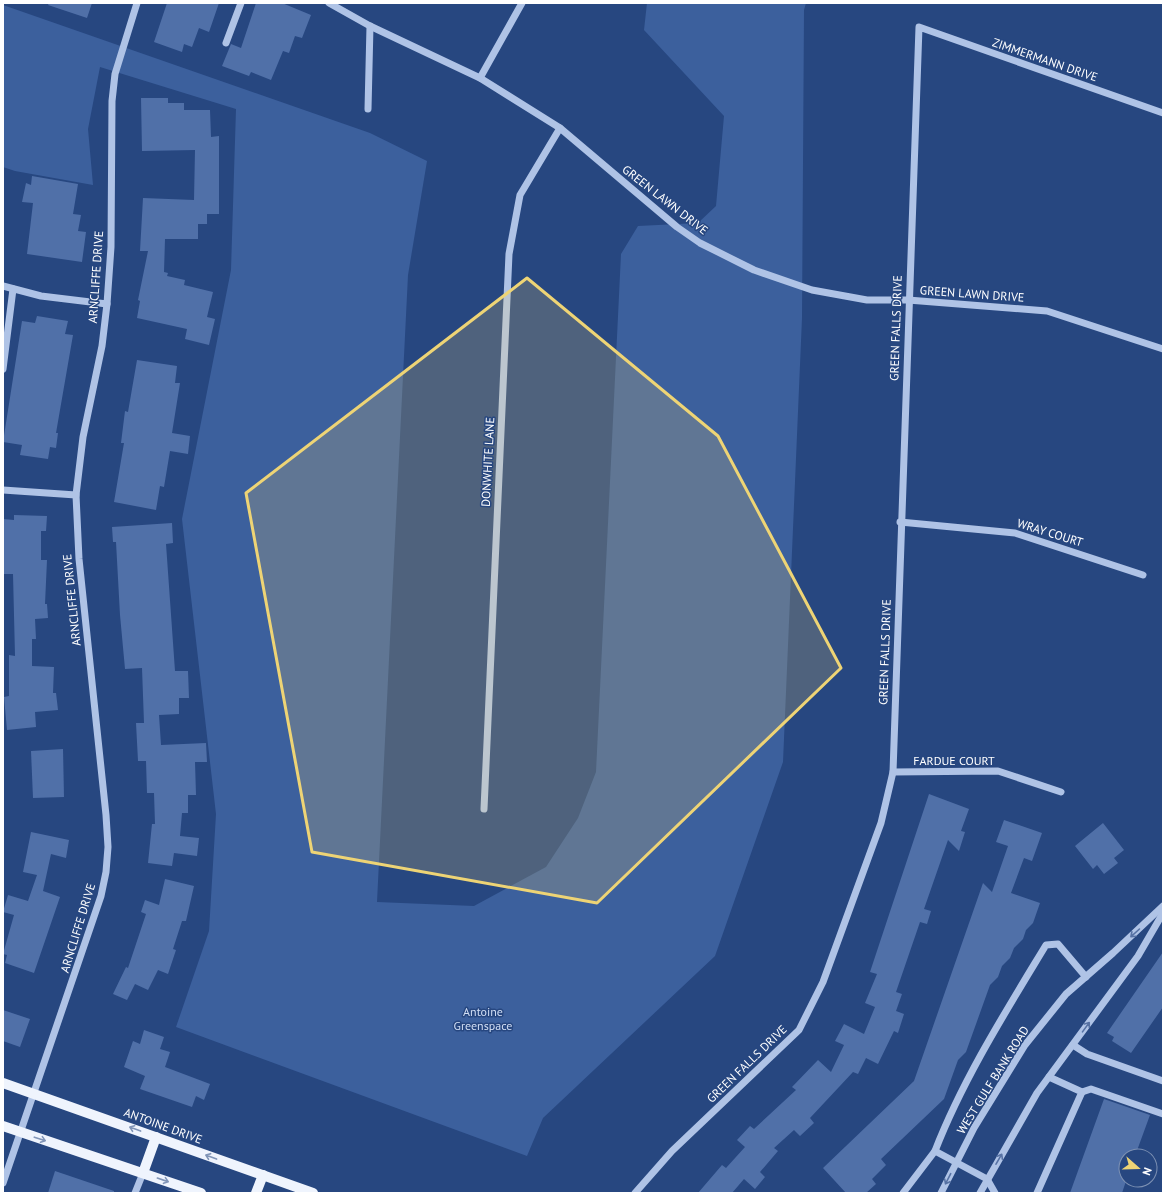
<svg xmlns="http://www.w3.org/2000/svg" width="1166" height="1196" font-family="'PT Sans',sans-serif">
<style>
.green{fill:#3c609d}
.building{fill:#5070a8}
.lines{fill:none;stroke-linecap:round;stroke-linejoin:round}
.minor{stroke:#afc3e6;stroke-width:7}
.major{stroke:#eff4fd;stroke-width:10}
.oneway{stroke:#5772a4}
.oneway2{stroke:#8195b8}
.marked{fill:#eed475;fill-opacity:0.2;stroke:#eed475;stroke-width:3;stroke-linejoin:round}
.labels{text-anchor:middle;stroke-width:3;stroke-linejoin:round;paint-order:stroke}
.street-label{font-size:12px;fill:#fff;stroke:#274780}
.park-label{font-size:12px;fill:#d2dff5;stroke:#274780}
</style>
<rect width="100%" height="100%" fill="#274780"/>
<path class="green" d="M 647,3 L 806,3 L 804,10 L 802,318 L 783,762 L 715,956 L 543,1118 L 527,1156 L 176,1027 L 209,931 L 216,814 L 182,519 L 231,270 L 236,109 L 100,67 L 88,129 L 93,185 L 15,171 L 3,167 L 3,5 L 370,133 L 427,161 L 408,275 L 377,902 L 474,906 L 546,867 L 578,818 L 596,772 L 621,254 L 638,226 L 698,223 L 716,206 L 724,116 L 644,30 Z"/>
<g class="building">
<path d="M 49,3 L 92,3 L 87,18 L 48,5 Z"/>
<path d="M 167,3 L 219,3 L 209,32 L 199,28 L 192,47 L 184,44 L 182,52 L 154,42 Z"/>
<path d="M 256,3 L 282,3 L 311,15 L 302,38 L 295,36 L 289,53 L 283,51 L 271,80 L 251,72 L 249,76 L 222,66 L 231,44 L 241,48 Z"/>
<path d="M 141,98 L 168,98 L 168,103 L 184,103 L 184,110 L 210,110 L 211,137 L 219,136 L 219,214 L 207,214 L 207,224 L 198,224 L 198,239 L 165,239 L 164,272 L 168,273 L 167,276 L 185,280 L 184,285 L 213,292 L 207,317 L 215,319 L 209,345 L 185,339 L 187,329 L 137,318 L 140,301 L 138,300 L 148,251 L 140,251 L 143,198 L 194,200 L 195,150 L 142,151 Z"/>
<path d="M 32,176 L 78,184 L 73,214 L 81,215 L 78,231 L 86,232 L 82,262 L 27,254 L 33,203 L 22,202 L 26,183 L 31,185 Z"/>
<path d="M 37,316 L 68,321 L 65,334 L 73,335 L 56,433 L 58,433 L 56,448 L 50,447 L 48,459 L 20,455 L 22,445 L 3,442 L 22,321 L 35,323 Z"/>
<path d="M 137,360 L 177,366 L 175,383 L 180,383 L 172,433 L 190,436 L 188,454 L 170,451 L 164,487 L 160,486 L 156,510 L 114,502 L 124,443 L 121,443 L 125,411 L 128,412 Z"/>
<path d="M 14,515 L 47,516 L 46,531 L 41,531 L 41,560 L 47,560 L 45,604 L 47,604 L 48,618 L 35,619 L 36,639 L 32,639 L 32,666 L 54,667 L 53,693 L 56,693 L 58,710 L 35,712 L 36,727 L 7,730 L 4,697 L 9,696 L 9,655 L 15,656 L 13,574 L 3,574 L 3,519 L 14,520 Z"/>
<path d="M 172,523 L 173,543 L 166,544 L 175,671 L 188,671 L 189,698 L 179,698 L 179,714 L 159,715 L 161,745 L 206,743 L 207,762 L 195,762 L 196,795 L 188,795 L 188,813 L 182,813 L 180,836 L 199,838 L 197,856 L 174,853 L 172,866 L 148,863 L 152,824 L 155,824 L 154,793 L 147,793 L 146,761 L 138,761 L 136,723 L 144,723 L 142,668 L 125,669 L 120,615 L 116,542 L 113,542 L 112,527 Z"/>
<path d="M 63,749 L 64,797 L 33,798 L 31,751 Z"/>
<path d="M 929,794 L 969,809 L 961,831 L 965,832 L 959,851 L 948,840 L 924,909 L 931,911 L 927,924 L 920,922 L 896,992 L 902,994 L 896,1011 L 904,1014 L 898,1033 L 894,1031 L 878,1064 L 866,1058 L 858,1074 L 853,1072 L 810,1118 L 814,1123 L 800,1136 L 794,1130 L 774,1148 L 778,1151 L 760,1172 L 765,1177 L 755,1189 L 744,1179 L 732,1193 L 698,1193 L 722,1165 L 726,1168 L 745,1147 L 737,1140 L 750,1126 L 754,1129 L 796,1090 L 792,1087 L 818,1060 L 831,1072 L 844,1045 L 835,1041 L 844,1024 L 864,1034 L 875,1007 L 865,1003 L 877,974 L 870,972 Z"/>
<path d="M 1004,820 L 1042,833 L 1032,861 L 1024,858 L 1011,893 L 1040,903 L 1033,923 L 1026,930 L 1023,939 L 1014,948 L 1010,958 L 1002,966 L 998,977 L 990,985 L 966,1052 L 958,1060 L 944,1099 L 881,1159 L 886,1165 L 872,1179 L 876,1184 L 866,1193 L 846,1193 L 823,1168 L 914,1081 L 983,883 L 992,892 L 1008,846 L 996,842 Z"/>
<path d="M 1103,823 L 1124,850 L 1114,858 L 1118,863 L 1104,874 L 1097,865 L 1093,869 L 1075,846 Z"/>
<path d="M 31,832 L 69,840 L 66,858 L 51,854 L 43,891 L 60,897 L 34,973 L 5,963 L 7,955 L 3,954 L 14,915 L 3,912 L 8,895 L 28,901 L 37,875 L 23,872 Z"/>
<path d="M 165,879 L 194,886 L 186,921 L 182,921 L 173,949 L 176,950 L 168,974 L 158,970 L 148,990 L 135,984 L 127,1000 L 113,994 L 126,967 L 128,968 L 146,914 L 141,912 L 145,900 L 159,905 Z"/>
<path d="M 1163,952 L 1163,1007 L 1131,1053 L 1112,1041 L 1114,1037 L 1107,1033 Z"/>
<path d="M 3,1010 L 30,1019 L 20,1047 L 3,1041 Z"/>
<path d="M 144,1030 L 164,1037 L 160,1049 L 170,1052 L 165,1067 L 210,1084 L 204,1100 L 196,1096 L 192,1107 L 140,1089 L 145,1076 L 124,1067 L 133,1041 L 140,1044 Z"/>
<path d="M 1104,1099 L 1150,1115 L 1135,1156 L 1126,1156 L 1126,1181 L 1122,1193 L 1070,1193 Z"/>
<path d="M 55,1171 L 114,1191 L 114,1193 L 48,1193 Z"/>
</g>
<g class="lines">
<g class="minor">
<path d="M 329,3 L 370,26 L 480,78 L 560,128 L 677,227 L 700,243 L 754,270 L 812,290 L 867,300 L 908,300 L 1047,311 L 1163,349"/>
<path d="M 226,43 L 241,3"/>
<path d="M 480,78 L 522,3"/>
<path d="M 368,109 L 370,26"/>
<path d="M 3,286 L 41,296 L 107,304"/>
<path d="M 3,369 L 13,289"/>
<path d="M 3,490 L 76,495"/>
<path d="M 900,522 L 1015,533 L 1143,575"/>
<path d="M 893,772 L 998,771 L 1061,792"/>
<path d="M 484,809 L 509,254 L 520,195 L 560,128"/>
<path d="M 1073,1045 L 1087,1054 L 1163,1081"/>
<path d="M 1082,1092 L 1091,1089 L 1163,1114"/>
<path d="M 3,1183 L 101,896 L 106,872 L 108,847 L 106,815 L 79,559 L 76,495 L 83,437 L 102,346 L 107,304 L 111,247 L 112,101 L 115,74 L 137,3"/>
<path d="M 135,1193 L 143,1173"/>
<path d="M 635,1193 L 672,1151 L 799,1030 L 823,982 L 881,823 L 893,772 L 919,27 L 1163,113"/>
<path d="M 903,1193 L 935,1151"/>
<path d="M 941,1193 L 974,1128 L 1025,1045 L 1066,994 L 1113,953 L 1163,906"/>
<path d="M 980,1193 L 1037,1093 L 1138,956 L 1163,913"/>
<path d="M 995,1193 L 987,1179 L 935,1151 C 963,1079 1006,1011 1046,945 L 1058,944 L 1086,977"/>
<path d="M 1037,1193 L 1082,1092 L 1049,1077"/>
</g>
<g class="major">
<path d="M 3,1083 L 313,1193"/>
<path d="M 3,1126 L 201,1193"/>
<path d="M 143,1173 L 156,1137"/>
<path d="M 256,1193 L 263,1175"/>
</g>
</g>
<defs><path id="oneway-shaft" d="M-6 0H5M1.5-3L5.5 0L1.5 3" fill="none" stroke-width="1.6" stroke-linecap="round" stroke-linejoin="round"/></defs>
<g class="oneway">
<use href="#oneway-shaft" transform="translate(1135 933) rotate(138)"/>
<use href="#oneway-shaft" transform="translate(1086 1027) rotate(-54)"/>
<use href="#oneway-shaft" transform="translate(999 1159) rotate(-60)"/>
<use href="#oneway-shaft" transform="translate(948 1179) rotate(117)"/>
</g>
<g class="oneway2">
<use href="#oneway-shaft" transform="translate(135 1129) rotate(-160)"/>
<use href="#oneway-shaft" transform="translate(40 1139) rotate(18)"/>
<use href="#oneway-shaft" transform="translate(211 1157) rotate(-160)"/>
<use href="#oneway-shaft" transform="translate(163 1180) rotate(19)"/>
</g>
<path class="marked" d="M 527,278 L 718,436 L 841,668 L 597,903 L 312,852 L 246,493 Z"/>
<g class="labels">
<g class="street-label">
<text transform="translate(1045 60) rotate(19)" y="4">ZIMMERMANN DRIVE</text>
<text transform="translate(665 200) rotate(38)" y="4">GREEN LAWN DRIVE</text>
<text transform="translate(96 277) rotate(-86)" y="4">ARNCLIFFE DRIVE</text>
<text transform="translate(972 294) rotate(4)" y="4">GREEN LAWN DRIVE</text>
<text transform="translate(896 328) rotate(-88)" y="4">GREEN FALLS DRIVE</text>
<text transform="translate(488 462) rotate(-87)" y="4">DONWHITE LANE</text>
<text transform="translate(1050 533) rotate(17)" y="4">WRAY COURT</text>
<text transform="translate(72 600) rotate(-96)" y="4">ARNCLIFFE DRIVE</text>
<text transform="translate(885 652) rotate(-88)" y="4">GREEN FALLS DRIVE</text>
<text x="954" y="765">FARDUE COURT</text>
<text transform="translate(78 928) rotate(-73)" y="4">ARNCLIFFE DRIVE</text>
<text transform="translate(747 1064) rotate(-44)" y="4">GREEN FALLS DRIVE</text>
<text transform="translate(993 1080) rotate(-58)" y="4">WEST GULF BANK ROAD</text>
<text transform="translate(163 1126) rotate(20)" y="4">ANTOINE DRIVE</text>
</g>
<g class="park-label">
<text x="483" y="1016">Antoine<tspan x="483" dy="14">Greenspace</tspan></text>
</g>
</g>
<rect width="1166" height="1196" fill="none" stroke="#ffffff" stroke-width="8"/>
<g transform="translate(1138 1168) rotate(110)"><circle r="19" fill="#274780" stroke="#7d91b3"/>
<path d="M0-3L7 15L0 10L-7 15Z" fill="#eed475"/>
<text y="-6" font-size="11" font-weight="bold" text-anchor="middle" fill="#ffffff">N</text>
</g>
</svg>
